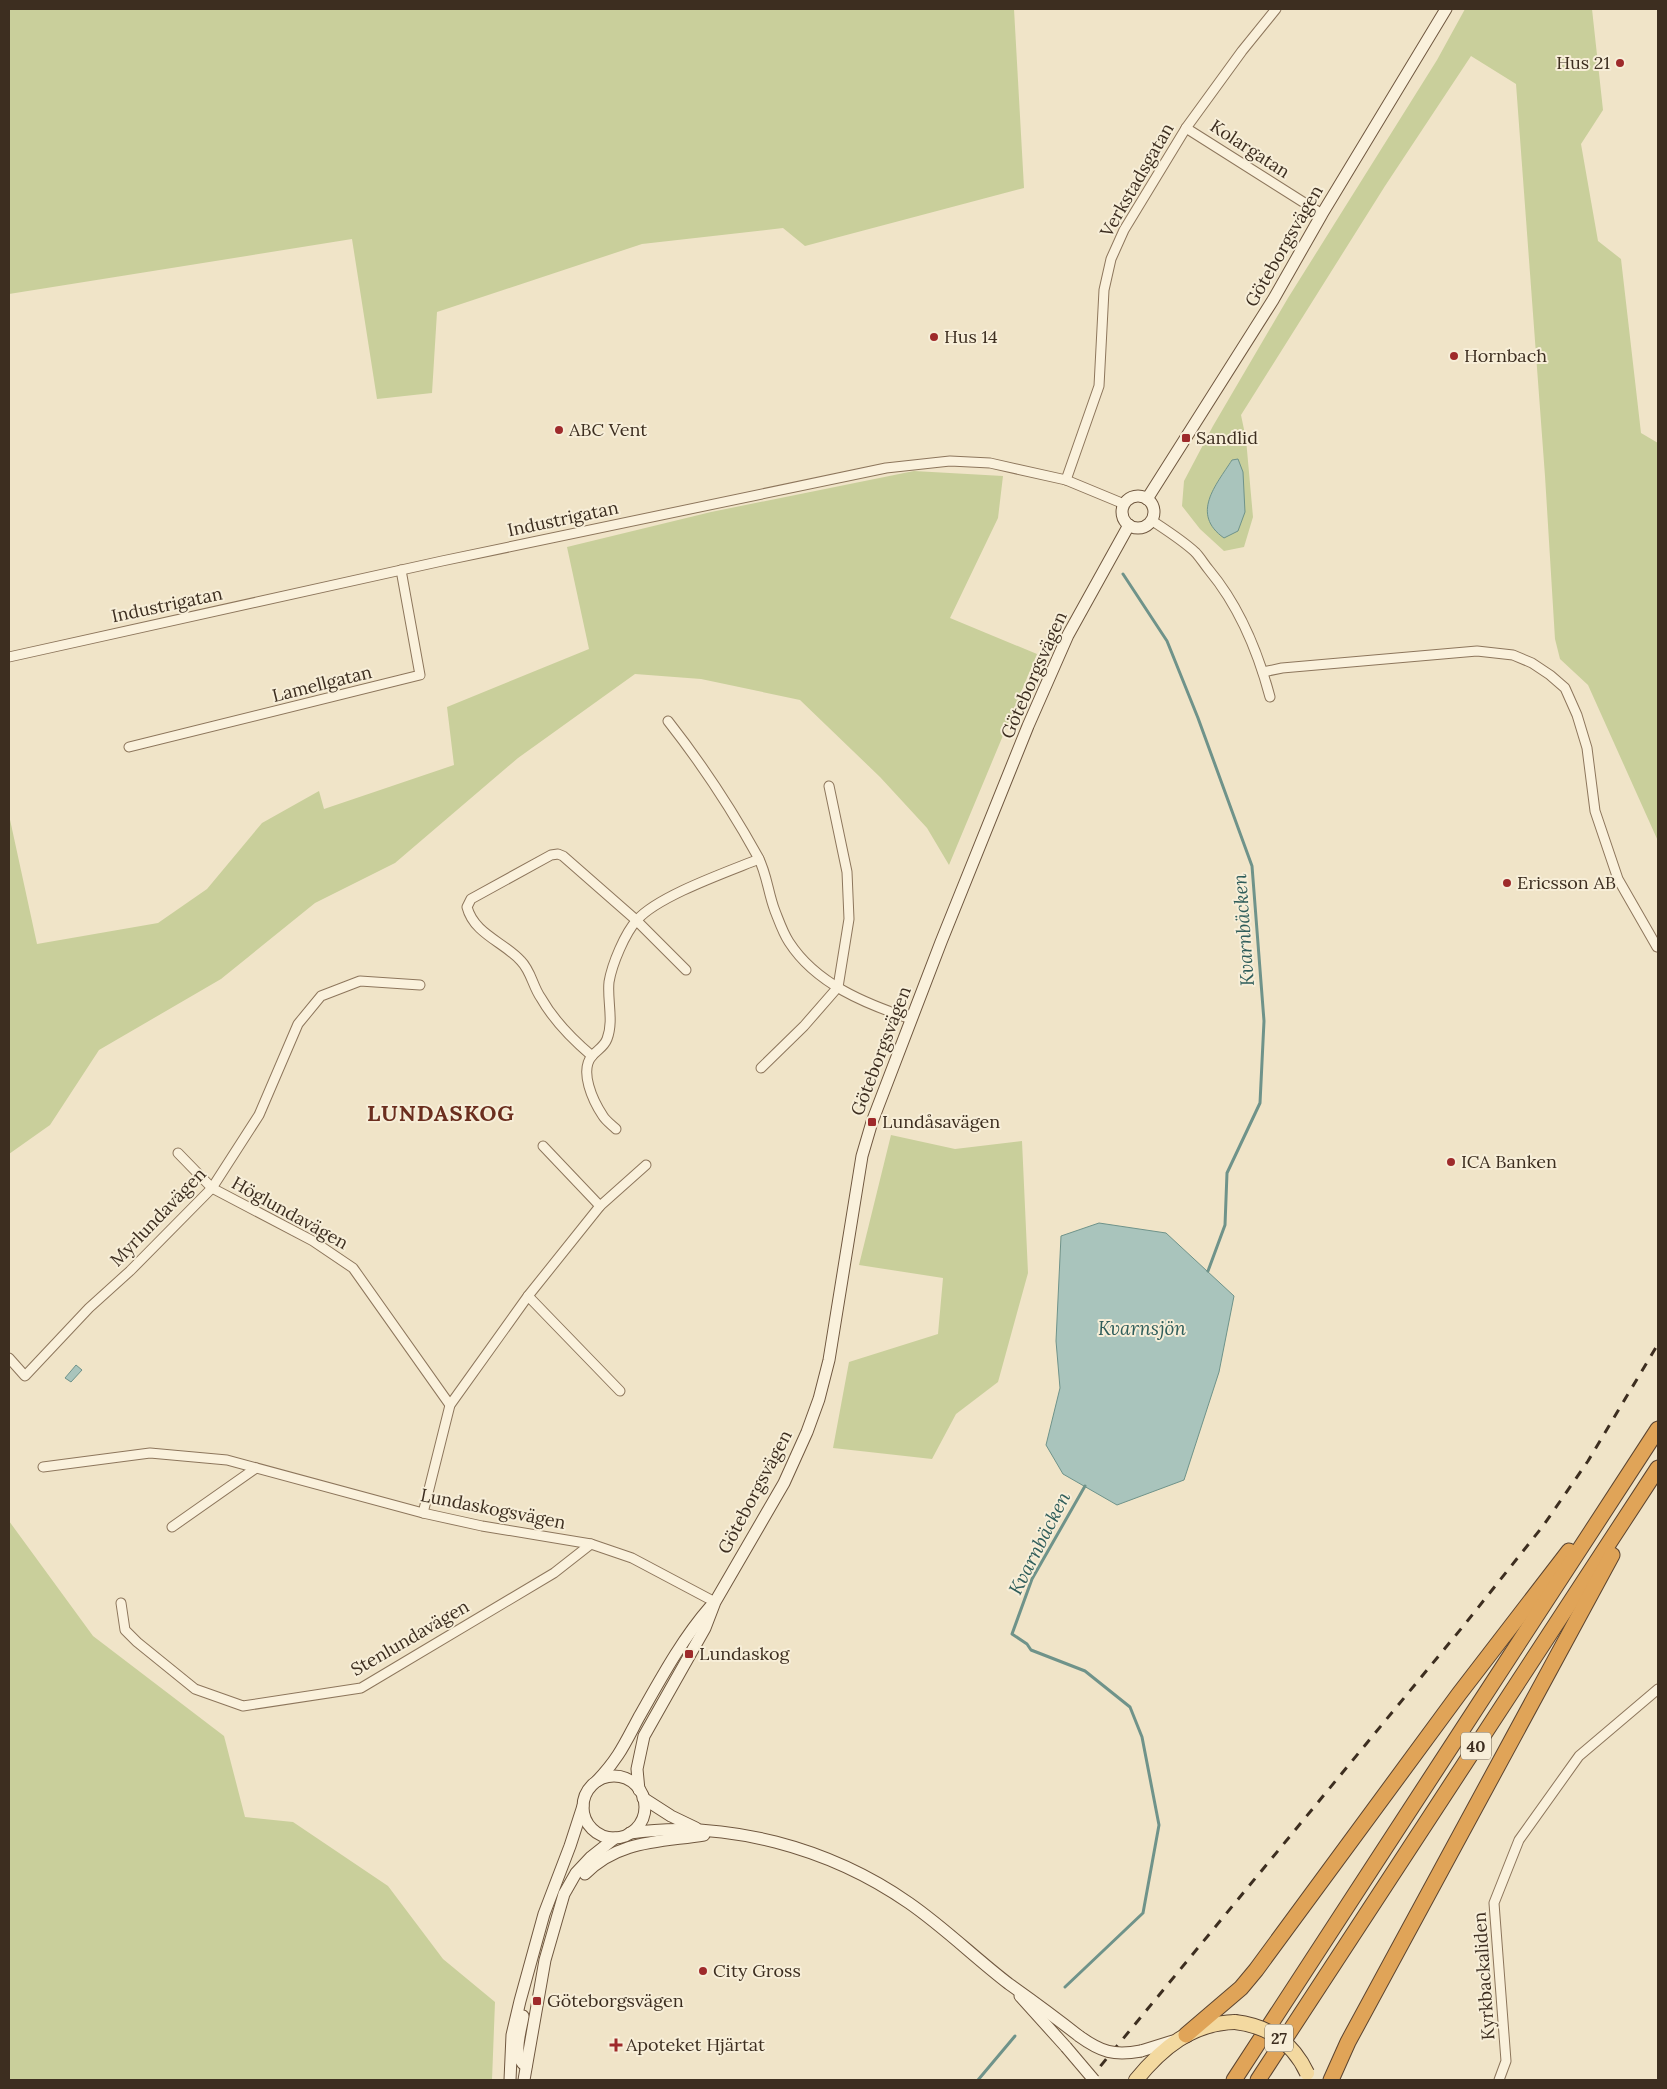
<svg xmlns="http://www.w3.org/2000/svg" width="1667" height="2089" font-family="Lora,serif">
<style>
.green{fill:#c9cf9b}
.water{fill:#a9c4bc;stroke:#6f938a}
.lines{fill:none;stroke-linecap:round;stroke-linejoin:round}
.stream{stroke:#6f938a;stroke-width:3}
.street-casing{stroke:#8d765c;stroke-width:11}
.secondary-casing{stroke:#6f573f;stroke-width:13}
.primary-casing{stroke:#5b4430;stroke-width:16}
.highway-casing{stroke:#5b4430;stroke-width:17}
.street{stroke:#faf1dc;stroke-width:9}
.secondary{stroke:#faf1dc;stroke-width:11}
.primary{stroke:#f3d9a0;stroke-width:14}
.highway{stroke:#e0a458;stroke-width:15}
.rail{stroke:#3d2e20;stroke-width:3;stroke-dasharray:9 9;stroke-linecap:butt}
.secondary-bridge-casing{stroke:#6f573f;stroke-width:13;stroke-linecap:butt}
.primary-bridge-casing{stroke:#5b4430;stroke-width:16;stroke-linecap:butt}
.secondary-bridge{stroke:#faf1dc;stroke-width:11}
.primary-bridge{stroke:#f3d9a0;stroke-width:14}
.poi-dot{fill:#9e2a2b;stroke:#f7eed8;stroke-width:2}
.labels{text-anchor:middle;stroke-width:4;stroke-linejoin:round;paint-order:stroke}
.shield{fill:#f7eed8;stroke:#756857;stroke-width:1}
.shield-label{font-size:16px;font-weight:bold;fill:#3d2e20}
.poi-label{font-size:18px;fill:#3d2e20;stroke:#f7eed8;text-anchor:start}
.street-label{font-size:18px;fill:#3d2e20;stroke:#f7eed8}
.water-label{font-size:19px;font-style:italic;fill:#2f5d5a;stroke:#f7eed8}
.district-label{font-size:22px;font-weight:bold;letter-spacing:1px;fill:#6b2e1e;stroke:#f7eed8}
</style>
<rect width="100%" height="100%" fill="#f0e4c8"/>
<g class="green">
<path d="M 9,9 L 1014,9 L 1024,188 L 805,246 L 783,228 L 642,244 L 437,312 L 432,393 L 377,399 L 352,239 L 9,294 Z"/>
<path d="M 1465,9 L 1592,9 L 1603,110 L 1581,144 L 1598,241 L 1621,259 L 1641,433 L 1658,443 L 1658,841 L 1588,685 L 1560,659 L 1555,639 L 1545,476 L 1516,84 L 1471,56 L 1385,186 L 1241,415 L 1246,439 L 1253,517 L 1244,547 L 1224,551 L 1200,529 L 1182,506 L 1184,481 L 1213,426 L 1288,298 L 1437,60 Z"/>
<path d="M 914,471 L 1003,476 L 998,518 L 950,618 L 1037,654 L 949,865 L 927,828 L 880,777 L 800,700 L 701,679 L 635,674 L 518,758 L 395,863 L 315,903 L 221,979 L 99,1050 L 50,1125 L 9,1154 L 9,815 L 37,944 L 158,923 L 207,889 L 262,823 L 319,791 L 324,809 L 454,765 L 447,707 L 589,649 L 567,547 L 711,512 Z"/>
<path d="M 891,1135 L 955,1149 L 1022,1141 L 1028,1273 L 998,1382 L 956,1414 L 932,1459 L 833,1448 L 849,1362 L 938,1334 L 943,1278 L 859,1265 Z"/>
<path d="M 9,1521 L 93,1636 L 224,1736 L 245,1817 L 293,1822 L 388,1886 L 443,1959 L 495,2002 L 492,2080 L 9,2080 Z"/>
</g>
<g class="water">
<path d="M 1238,459 L 1243,472 L 1245,512 L 1238,531 L 1224,538 C 1190,514 1216,485 1232,460 Z"/>
<path d="M 1099,1223 L 1166,1233 L 1234,1296 L 1219,1372 L 1184,1480 L 1117,1505 L 1063,1474 L 1046,1445 L 1060,1388 L 1056,1341 L 1061,1236 Z"/>
<path d="M 76,1365 L 82,1370 L 71,1382 L 65,1378 Z"/>
</g>
<g class="lines">
<g class="stream">
<path d="M 1123,574 L 1167,641 L 1198,718 L 1252,866 L 1264,1021 L 1260,1103 L 1227,1173 L 1225,1225 L 1208,1271"/>
<path d="M 1065,1987 L 1143,1913 L 1159,1825 L 1142,1737 L 1130,1707 L 1085,1671 L 1031,1650 L 1027,1644 L 1012,1634 L 1032,1579 L 1085,1486"/>
<path d="M 978,2080 L 1015,2036"/>
</g>
<defs>
<g id="street">
<path d="M 1186,128 L 1322,214"/>
<path d="M 1066,480 L 1099,386 L 1104,290 L 1111,259 L 1124,230 L 1186,128 L 1242,51 L 1276,9"/>
<path d="M 1151,520 C 1166,530 1182,540 1195,552 C 1200,557 1204,564 1209,570 C 1239,606 1258,652 1270,697"/>
<path d="M 9,657 L 442,561 L 886,468 L 950,461 L 990,463 L 1066,480 L 1124,504"/>
<path d="M 1263,672 L 1282,668 L 1477,651 L 1513,655 L 1532,663 L 1550,675 L 1565,688 L 1577,715 L 1587,748 L 1595,811 L 1618,879 L 1657,947"/>
<path d="M 668,721 C 701,763 732,810 758,857 C 767,874 768,893 775,911 C 779,921 783,933 789,942 C 816,984 866,1004 911,1019"/>
<path d="M 129,747 L 420,675 L 401,570"/>
<path d="M 592,1056 C 572,1039 554,1021 541,998 C 533,987 531,971 521,961 C 504,942 474,934 467,907 L 471,899 L 551,855 L 558,854 L 563,856 L 636,920 L 686,970"/>
<path d="M 761,1068 L 804,1026 L 838,987 L 849,919 L 847,872 L 829,786"/>
<path d="M 616,1129 C 612,1125 606,1121 603,1116 C 593,1101 579,1071 592,1056 C 597,1050 604,1047 607,1039 C 614,1021 607,1000 609,982 C 612,964 625,933 637,920 C 658,896 727,872 759,859"/>
<path d="M 543,1146 L 600,1206"/>
<path d="M 178,1153 L 212,1188 L 313,1241 L 353,1268 L 450,1405"/>
<path d="M 528,1296 L 620,1391"/>
<path d="M 9,1358 L 25,1376 L 89,1308 L 130,1271 L 212,1188 L 259,1115 L 298,1024 L 321,996 L 360,981 L 420,985"/>
<path d="M 43,1467 L 150,1453 L 227,1460 L 423,1513 L 482,1526 L 591,1544 L 632,1558 L 715,1602"/>
<path d="M 423,1513 L 450,1405 L 528,1296 L 600,1206 L 646,1165"/>
<path d="M 172,1527 L 256,1468"/>
<path d="M 121,1603 L 125,1630 L 137,1642 L 195,1689 L 243,1706 L 361,1688 L 554,1573 L 591,1544"/>
<path d="M 1499,2080 L 1506,2061 L 1494,1903 L 1519,1840 L 1579,1756 L 1658,1689"/>
</g>
<g id="secondary">
<circle cx="1138" cy="512" r="16"/>
<path d="M 1147,499 L 1273,300 L 1322,214 L 1446,9"/>
<circle cx="614" cy="1807" r="31"/>
<path d="M 597,1781 C 619,1758 625,1743 639,1717 C 660,1680 682,1639 710,1607"/>
<path d="M 639,1790 L 637,1769 L 644,1736 L 705,1628 L 715,1602 L 784,1483 L 807,1432 L 819,1399 L 829,1360 L 862,1156 L 872,1122 L 941,942 L 1028,726 L 1068,635 L 1129,525"/>
<path d="M 643,1798 L 671,1816 L 696,1828"/>
<path d="M 630,1833 C 726,1819 830,1848 909,1903 C 945,1928 975,1958 1009,1984 C 1033,2001 1056,2018 1079,2036"/>
<path d="M 585,1874 C 618,1840 660,1842 704,1835"/>
<path d="M 1020,1996 L 1066,2047"/>
<path d="M 523,2016 C 521,2031 511,2057 526,2066"/>
<path d="M 1141,2051 L 1173,2041"/>
<path d="M 510,2080 L 512,2035 L 520,2001 L 544,1914 L 570,1846 L 583,1806"/>
<path d="M 524,2080 L 545,1960 L 564,1894 L 576,1873 L 591,1857 L 615,1838"/>
</g>
<path id="primary" d="M 1136,2080 C 1162,2048 1192,2023 1235,2022"/>
<g id="highway">
<path d="M 1186,2035 L 1241,1988 L 1256,1970 L 1459,1694 L 1569,1551"/>
<path d="M 1234,2080 L 1658,1429"/>
<path d="M 1258,2080 L 1658,1468"/>
<path d="M 1331,2080 L 1348,2042 L 1612,1555"/>
</g>
</defs>
<use href="#street" class="street-casing"/>
<use href="#secondary" class="secondary-casing"/>
<use href="#primary" class="primary-casing"/>
<use href="#highway" class="highway-casing"/>
<use href="#street" class="street"/>
<use href="#secondary" class="secondary"/>
<use href="#primary" class="primary"/>
<use href="#highway" class="highway"/>
<path class="rail" d="M 1089,2080 L 1465,1624 L 1543,1526 L 1588,1461 L 1658,1344"/>
<defs>
<g id="secondary-bridge">
<path d="M 1079,2036 C 1101,2052 1114,2056 1141,2051"/>
<path d="M 1066,2047 L 1094,2080"/>
</g>
<path id="primary-bridge" d="M 1235,2022 C 1268,2026 1293,2043 1307,2073"/>
</defs>
<use href="#secondary-bridge" class="secondary-bridge-casing"/>
<use href="#primary-bridge" class="primary-bridge-casing"/>
<use href="#secondary-bridge" class="secondary-bridge"/>
<use href="#primary-bridge" class="primary-bridge"/>
</g>
<g class="poi-dot">
<circle cx="1620" cy="63" r="5"/>
<circle cx="934" cy="337" r="5"/>
<circle cx="1454" cy="356" r="5"/>
<circle cx="559" cy="430" r="5"/>
<rect x="1181" y="433" width="10" height="10" rx="2.5"/>
<circle cx="1507" cy="883" r="5"/>
<rect x="867" y="1117" width="10" height="10" rx="2.5"/>
<circle cx="1451" cy="1162" r="5"/>
<rect x="684" y="1649" width="10" height="10" rx="2.5"/>
<circle cx="703" cy="1971" r="5"/>
<rect x="532" y="1996" width="10" height="10" rx="2.5"/>
<path d="M613.5 2037.5h5v5h5v5h-5v5h-5v-5h-5v-5h5z"/>
</g>
<g class="labels">
<g class="shield">
<rect x="1461" y="1732.5" width="30" height="27" rx="4"/>
<rect x="1265" y="2024.5" width="28" height="27" rx="4"/>
</g>
<g class="shield-label">
<text x="1476" y="1752">40</text>
<text x="1279" y="2044">27</text>
</g>
<g class="poi-label">
<text x="1610" y="69" text-anchor="end">Hus 21</text>
<text x="944" y="343">Hus 14</text>
<text x="1464" y="362">Hornbach</text>
<text x="569" y="436">ABC Vent</text>
<text x="1196" y="444">Sandlid</text>
<text x="1517" y="889">Ericsson AB</text>
<text x="882" y="1128">Lundåsavägen</text>
<text x="1461" y="1168">ICA Banken</text>
<text x="699" y="1660">Lundaskog</text>
<text x="713" y="1977">City Gross</text>
<text x="547" y="2007">Göteborgsvägen</text>
<text x="626" y="2051">Apoteket Hjärtat</text>
</g>
<g class="street-label">
<text transform="translate(1250 149) rotate(33)" y="6">Kolargatan</text>
<text transform="translate(1137 180) rotate(-60)" y="6">Verkstadsgatan</text>
<text transform="translate(1284 246) rotate(-60)" y="6">Göteborgsvägen</text>
<text transform="translate(563 519) rotate(-12)" y="6">Industrigatan</text>
<text transform="translate(167 605) rotate(-12)" y="6">Industrigatan</text>
<text transform="translate(1034 675) rotate(-66)" y="6">Göteborgsvägen</text>
<text transform="translate(322 684) rotate(-14)" y="6">Lamellgatan</text>
<text transform="translate(881 1051) rotate(-69)" y="6">Göteborgsvägen</text>
<text transform="translate(290 1213) rotate(29)" y="6">Höglundavägen</text>
<text transform="translate(158 1217) rotate(-46)" y="6">Myrlundavägen</text>
<text transform="translate(755 1492) rotate(-62)" y="6">Göteborgsvägen</text>
<text transform="translate(493 1509) rotate(11)" y="6">Lundaskogsvägen</text>
<text transform="translate(410 1638) rotate(-30)" y="6">Stenlundavägen</text>
<text transform="translate(1484 1976) rotate(-94)" y="6">Kyrkbackaliden</text>
</g>
<g class="water-label">
<text transform="translate(1243 930) rotate(-94)" y="7">Kvarnbäcken</text>
<text x="1142" y="1335">Kvarnsjön</text>
<text transform="translate(1039 1543) rotate(-63)" y="7">Kvarnbäcken</text>
</g>
<g class="district-label">
<text x="441" y="1121">LUNDASKOG</text>
</g>
</g>
<rect width="1667" height="2089" fill="none" stroke="#3d2e20" stroke-width="20"/>
</svg>
